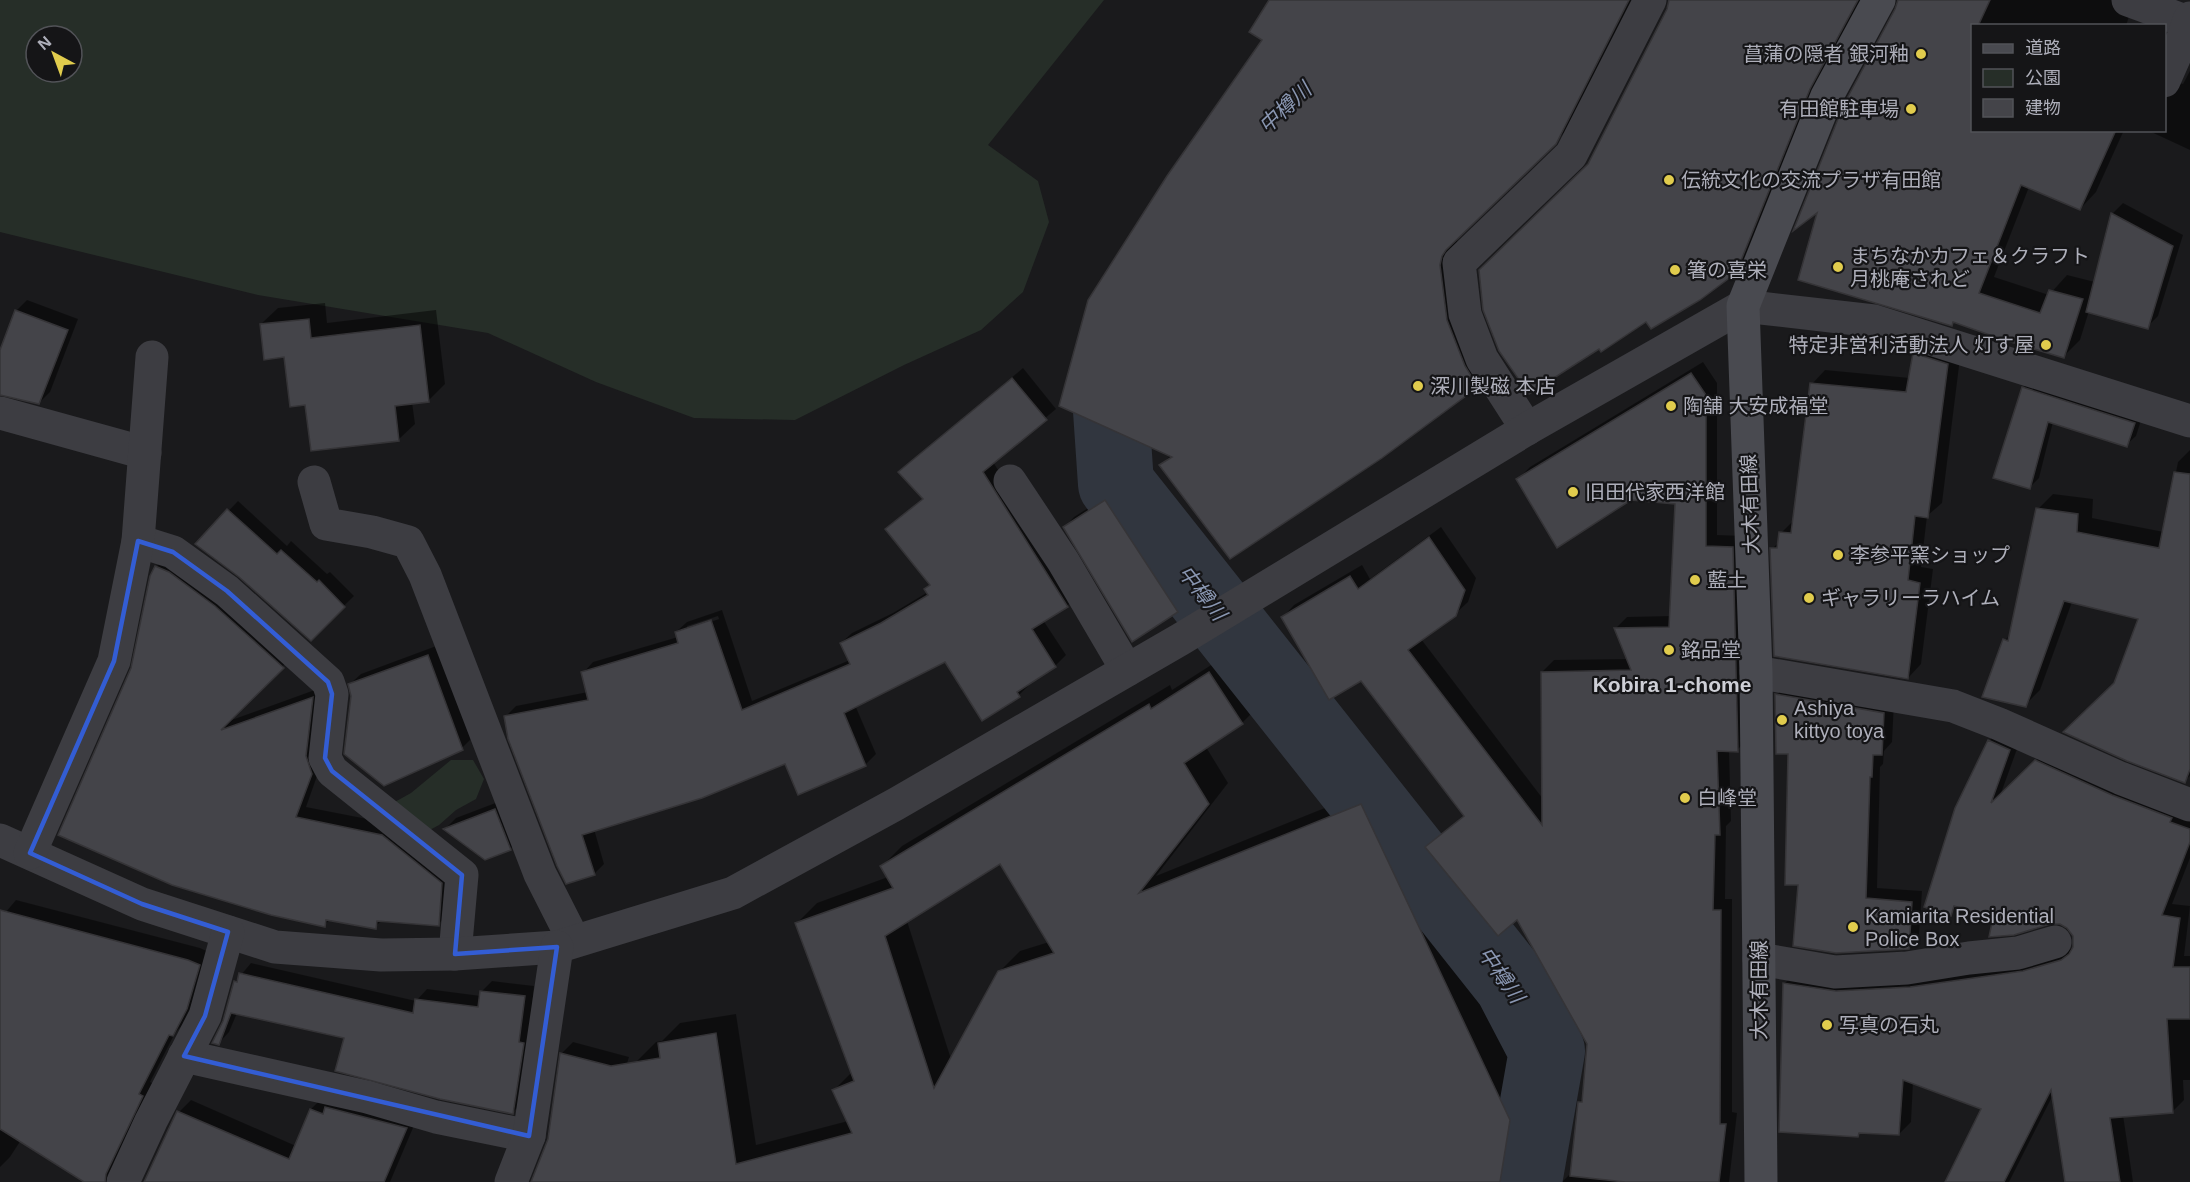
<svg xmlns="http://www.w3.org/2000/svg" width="2190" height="1182" font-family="Helvetica,'Noto Sans JP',sans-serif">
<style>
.green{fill:#262e28;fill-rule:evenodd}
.shadow{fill:#0007;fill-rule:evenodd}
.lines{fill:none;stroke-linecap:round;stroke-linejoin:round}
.river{stroke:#31363f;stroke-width:76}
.building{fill:#444449;stroke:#353437;stroke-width:1.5;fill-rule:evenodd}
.minor{stroke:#3d3d42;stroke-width:33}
.secondary{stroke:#494a50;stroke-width:33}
.marked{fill:none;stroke:#335dd4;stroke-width:4.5;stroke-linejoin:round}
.poi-dot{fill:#e1cc4d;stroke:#151517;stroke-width:2}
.labels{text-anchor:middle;stroke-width:4.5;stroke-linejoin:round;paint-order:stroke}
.poi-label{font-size:20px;fill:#aeafba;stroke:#151517;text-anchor:start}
.street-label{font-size:20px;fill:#aeafba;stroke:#151517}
.water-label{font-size:21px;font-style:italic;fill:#8996b1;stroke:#151517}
.neighbourhood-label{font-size:21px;font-weight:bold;fill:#cecfd6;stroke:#151517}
</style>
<rect width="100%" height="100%" fill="#1a1a1c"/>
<g class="green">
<path d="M 0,0 L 1104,0 L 988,145 L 1038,181 L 1049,222 L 1023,292 L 981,330 L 904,365 L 795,420 L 694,418 L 596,382 L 488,333 L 258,295 L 0,232 ZM 36,36 L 72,36 L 72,72 L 36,72 Z"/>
<path d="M 451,760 L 473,760 L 484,779 L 476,799 L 456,810 L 439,825 L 417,837 L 384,808 L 411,793 Z"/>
</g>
<g class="shadow">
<path d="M 1270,0 L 1636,0 L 1572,125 L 1458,238 L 1456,248 L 1493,370 L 1477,386 L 1161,465 L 1171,455 L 1265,39 Z"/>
<path d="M 1670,0 L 1864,0 L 1752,255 L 1735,272 L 1589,164 L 1668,8 Z"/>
<path d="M 1899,0 L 2134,0 L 2126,26 L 1972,26 L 1972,130 L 2124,130 L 2096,192 L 2080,209 L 2029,187 L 1994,277 L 2049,295 L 2067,275 L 2095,282 L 2112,214 L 2123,203 L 2183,235 L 2158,316 L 2147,327 L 2089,311 L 2080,340 L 2064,356 L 1955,321 L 1952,324 L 1897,9 Z"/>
<path d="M 2190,71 L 2190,150 L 2147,130 L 2164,130 L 2164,74 L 2173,82 L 2183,84 Z"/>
<path d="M 27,300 L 78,319 L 50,392 L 39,403 L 0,393 L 0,354 L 16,311 Z"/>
<path d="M 325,303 L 327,323 L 436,310 L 445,384 L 429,400 L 412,402 L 415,424 L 398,440 L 307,404 L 285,356 L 261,324 L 278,308 Z"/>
<path d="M 1928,340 L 1961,350 L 1942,503 L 1927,516 L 1921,567 L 1933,569 L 1921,664 L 1908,678 L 1772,549 L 1780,541 L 1781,533 L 1794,520 L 1812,384 L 1825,370 L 1910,378 L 1914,354 Z"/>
<path d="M 1703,362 L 1717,383 L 1717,535 L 1744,536 L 1749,738 L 1737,750 L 1729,750 L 1731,821 L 1726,826 L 1725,899 L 1732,899 L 1732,1112 L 1737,1113 L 1729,1182 L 1562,1182 L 1569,1175 L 1572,1175 L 1579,1102 L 1584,1098 L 1589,1043 L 1517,917 L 1427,847 L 1465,814 L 1362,679 L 1283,617 L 1294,605 L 1362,565 L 1370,579 L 1441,527 L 1476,578 L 1468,602 L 1455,614 L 1421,639 L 1543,799 L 1542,672 L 1554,660 L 1628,659 L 1615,629 L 1627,617 L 1671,616 L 1677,503 L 1518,479 L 1530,467 Z"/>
<path d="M 1023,368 L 1056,409 L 993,462 L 1078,596 L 1067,606 L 1043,620 L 1066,655 L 1055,666 L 1028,683 L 1029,685 L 1019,695 L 945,660 L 855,705 L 876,754 L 865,765 L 786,762 L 594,829 L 604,864 L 594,874 L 506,716 L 516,706 L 588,692 L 583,673 L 593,662 L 678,637 L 676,632 L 687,622 L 722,610 L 752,701 L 850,660 L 841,643 L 852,633 L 893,613 L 928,592 L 931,584 L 887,529 L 924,498 L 911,462 ZM 718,616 L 719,619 L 687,630 L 687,626 Z"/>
<path d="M 2032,379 L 2143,414 L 2136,436 L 2126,445 L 2053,422 L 2039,478 L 2030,487 L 2023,388 Z"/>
<path d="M 2190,450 L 2190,776 L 2184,781 L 2116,683 L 2140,618 L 2072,602 L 2040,690 L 2025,705 L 2005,640 L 2012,633 L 2038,509 L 2053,494 L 2093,499 L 2092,518 L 2164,532 L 2178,462 Z"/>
<path d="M 1115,491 L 1187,601 L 1177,610 L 1133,640 L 1065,527 L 1074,517 Z"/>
<path d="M 238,501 L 287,546 L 291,541 L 327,574 L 330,572 L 354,596 L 310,639 L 240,576 L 197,544 Z"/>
<path d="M 167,556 L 293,656 L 226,722 L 323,687 L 322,762 L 306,807 L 393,824 L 453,872 L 449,914 L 438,924 L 382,920 L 375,927 L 331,919 L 324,925 L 133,669 L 156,567 Z"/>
<path d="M 439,645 L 472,738 L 462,748 L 352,696 L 350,684 L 361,674 Z"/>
<path d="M 1230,653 L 1262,703 L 1242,723 L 1206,747 L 1228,783 L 1156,876 L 1382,785 L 1529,1099 L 1519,1168 L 1507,1182 L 627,1182 L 635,1063 L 656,1042 L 662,1041 L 680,1023 L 736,1014 L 756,1145 L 848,1121 L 834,1090 L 853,1071 L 797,923 L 817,903 L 888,877 L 882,866 L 902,846 L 1170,685 L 1172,690 ZM 1001,862 L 1049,942 L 1020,951 L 999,972 L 951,1059 L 907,921 Z"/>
<path d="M 1788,684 L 1894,702 L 1892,742 L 1884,751 L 1883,764 L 1880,767 L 1877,888 L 1922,891 L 1919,936 L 1908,947 L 1799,884 L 1789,753 L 1776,695 Z"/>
<path d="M 2001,729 L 2021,738 L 2000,796 L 2048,749 L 2190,813 L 2190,858 L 2172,904 L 2190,906 L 2184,956 L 2190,956 L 2190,1080 L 2183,1080 L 2184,1100 L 2172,1112 L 2123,1115 L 2133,1182 L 2067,1182 L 2053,1095 L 2009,1182 L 1947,1182 L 1983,1108 L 1913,1082 L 1911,1122 L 1899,1134 L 1862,1131 L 1858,1135 L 1784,984 L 1796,972 L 2036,960 L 2074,948 L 2074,936 L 2068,927 L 2060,922 L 1995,917 L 1958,906 L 1950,914 L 1989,741 Z"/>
<path d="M 506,799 L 521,838 L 510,849 L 445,829 L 456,818 Z"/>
<path d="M 16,900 L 200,948 L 211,953 L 185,1022 L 175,1033 L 150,1082 L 154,1084 L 121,1182 L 87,1182 L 21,1140 L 10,1157 L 0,1167 L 0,919 Z"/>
<path d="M 251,963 L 416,1001 L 427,989 L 481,996 L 481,992 L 492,981 L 534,986 L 523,1102 L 513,1112 L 346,1036 L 237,1013 L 229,1032 L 219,1043 L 235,982 Z"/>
<path d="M 573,1042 L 629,1057 L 590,1182 L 533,1182 L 548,1143 L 562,1053 Z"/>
<path d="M 323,1097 L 418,1116 L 390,1182 L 145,1182 L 179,1112 L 191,1100 L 296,1146 L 311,1109 Z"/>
</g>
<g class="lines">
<path class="river" d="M 1121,325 L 1110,396 L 1116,484 L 1512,984 L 1547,1051 L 1524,1182"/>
</g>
<g class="building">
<path d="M 1269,0 L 1629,0 L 1556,144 L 1446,250 L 1442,256 L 1440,265 L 1447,320 L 1465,366 L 1478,387 L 1382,458 L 1230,559 L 1159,465 L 1172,457 L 1059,406 L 1088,300 L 1167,176 L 1262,40 L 1249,32 Z"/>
<path d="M 1669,0 L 1858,0 L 1810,89 L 1736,273 L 1700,300 L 1651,329 L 1646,322 L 1601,352 L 1599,349 L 1529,394 L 1499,351 L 1483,310 L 1479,270 L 1588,164 L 1667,9 Z"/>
<path d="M 1898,0 L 1990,0 L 1978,26 L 1972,26 L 1972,130 L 2116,130 L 2080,210 L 2021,185 L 1979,293 L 2040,313 L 2049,290 L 2083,299 L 2064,358 L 2004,340 L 1953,322 L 1952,326 L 1798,280 L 1817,213 L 1793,231 L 1844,104 L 1895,9 Z"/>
<path d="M 2111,213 L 2173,246 L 2148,329 L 2086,312 Z"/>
<path d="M 15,310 L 68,330 L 39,404 L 0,395 L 0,350 Z"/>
<path d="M 309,319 L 311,338 L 420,325 L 429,402 L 395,406 L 399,441 L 311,451 L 305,405 L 290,407 L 284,357 L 264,360 L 260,324 Z"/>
<path d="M 1913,353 L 1948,364 L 1928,518 L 1915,516 L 1908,580 L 1920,583 L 1908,679 L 1774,656 L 1770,548 L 1777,548 L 1779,532 L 1791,533 L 1810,383 L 1906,392 Z"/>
<path d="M 1691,373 L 1706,395 L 1706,546 L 1733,547 L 1738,752 L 1717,751 L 1720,835 L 1715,835 L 1713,910 L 1721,910 L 1720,1124 L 1726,1124 L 1719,1182 L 1625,1182 L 1570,1176 L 1578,1102 L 1582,1102 L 1587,1044 L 1517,920 L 1498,936 L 1425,847 L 1464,816 L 1361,681 L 1329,700 L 1281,617 L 1350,576 L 1358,589 L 1429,537 L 1465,590 L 1456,616 L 1408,650 L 1542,825 L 1541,672 L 1631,670 L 1614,628 L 1669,627 L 1675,504 L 1631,500 L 1557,548 L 1516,479 Z"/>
<path d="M 1012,378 L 1047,420 L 983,472 L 1068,607 L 1032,629 L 1056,667 L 1017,692 L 1020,697 L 982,721 L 945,662 L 844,713 L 866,766 L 798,795 L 785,764 L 702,798 L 582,835 L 595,875 L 566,884 L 557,866 L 508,739 L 504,716 L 588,700 L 581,672 L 678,643 L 675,632 L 711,620 L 742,710 L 850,664 L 840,643 L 881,623 L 928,595 L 924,589 L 930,585 L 885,529 L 923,499 L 898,472 Z"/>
<path d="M 2022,387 L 2135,423 L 2127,447 L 2048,422 L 2030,489 L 1993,478 Z"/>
<path d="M 2174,472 L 2190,474 L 2190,769 L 2185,783 L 2127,761 L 2063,732 L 2114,683 L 2138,619 L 2064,601 L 2026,707 L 1982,697 L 2003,639 L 2008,641 L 2036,508 L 2078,514 L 2077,532 L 2159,548 Z"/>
<path d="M 1105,500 L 1178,612 L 1132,642 L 1063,527 Z"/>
<path d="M 227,509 L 277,554 L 281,550 L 317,582 L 319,580 L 345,607 L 311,641 L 239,577 L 195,544 Z"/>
<path d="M 155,566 L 169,572 L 215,606 L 284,668 L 221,730 L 313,697 L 306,756 L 312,774 L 296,817 L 382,835 L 442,883 L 439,926 L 377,921 L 376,929 L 326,920 L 325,927 L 271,915 L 172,885 L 58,835 L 131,668 L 150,576 Z"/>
<path d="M 428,655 L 463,750 L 384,786 L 344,754 L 351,696 L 348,684 Z"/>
<path d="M 1209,672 L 1243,724 L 1184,763 L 1209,804 L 1139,893 L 1361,804 L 1510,1120 L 1500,1182 L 531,1182 L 548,1139 L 560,1053 L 611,1066 L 660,1058 L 658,1043 L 716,1033 L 736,1164 L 852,1133 L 832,1090 L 854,1081 L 795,923 L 893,888 L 880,866 L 1149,704 L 1151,709 ZM 1000,864 L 1054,953 L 998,971 L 934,1088 L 885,936 Z"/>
<path d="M 1775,694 L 1884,713 L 1882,755 L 1873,755 L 1872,777 L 1870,777 L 1866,898 L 1912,902 L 1909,949 L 1836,953 L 1793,946 L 1798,885 L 1785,885 L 1788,754 L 1776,754 Z"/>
<path d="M 1988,740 L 2010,750 L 1991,803 L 2035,760 L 2112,795 L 2172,818 L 2170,822 L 2190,829 L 2190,842 L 2162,915 L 2180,918 L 2173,967 L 2190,967 L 2190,1019 L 2167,1019 L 2173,1113 L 2110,1118 L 2120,1182 L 2065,1182 L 2051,1090 L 2004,1182 L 1945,1182 L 1981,1109 L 1903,1080 L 1899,1135 L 1859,1133 L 1858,1137 L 1779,1132 L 1783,983 L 1836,991 L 1910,987 L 2023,971 L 2061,960 L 2069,954 L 2073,947 L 2073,936 L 2067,928 L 2060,924 L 2050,924 L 2014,935 L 1989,937 L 1993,918 L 1954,906 L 1951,916 L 1924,907 L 1955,808 Z"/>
<path d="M 495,809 L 511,850 L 485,860 L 443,829 Z"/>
<path d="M 0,910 L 188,960 L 200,965 L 187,1009 L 173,1036 L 169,1035 L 139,1094 L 143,1096 L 106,1174 L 105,1182 L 84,1182 L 0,1129 Z"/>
<path d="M 239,973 L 413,1013 L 415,999 L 478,1007 L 480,991 L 525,996 L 519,1042 L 524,1043 L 513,1114 L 440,1099 L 335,1071 L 344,1038 L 231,1013 L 219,1045 L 212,1043 L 223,1021 L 234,981 L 237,982 Z"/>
<path d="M 325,1107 L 407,1128 L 384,1182 L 144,1182 L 177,1111 L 289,1159 L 310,1109 L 323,1114 Z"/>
</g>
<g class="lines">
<g class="minor">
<path d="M 2128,0 L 2188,22"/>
<path d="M 2164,81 L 2185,33 L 2190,18"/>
<path d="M 0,413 L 145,453"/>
<path d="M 1527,429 L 1482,359 L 1465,314 L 1459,263 L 1571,155 L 1650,0"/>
<path d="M 1010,481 L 1063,561 L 1127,670"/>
<path d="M 314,482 L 326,524 L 372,532 L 408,542 L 425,575 L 540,874 L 574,941"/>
<path d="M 138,541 L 173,552 L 227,591 L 328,682 L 332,694 L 325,758 L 332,771 L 462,875 L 455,954"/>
<path d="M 1756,672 L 1953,706 L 1999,724 L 2120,778 L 2190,805"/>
<path d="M 0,840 L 142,904 L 275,947 L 381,955 L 455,954 L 557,947 L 733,893 L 896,804 L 1181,639 L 1527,429 L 1743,306 L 1874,321 L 2190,421"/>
<path d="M 30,853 L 114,661 L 138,541 L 152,357"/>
<path d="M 1759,959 L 1835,972 L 1907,968 L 1969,958 L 2018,953 L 2055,942"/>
<path d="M 184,1056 L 367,1097 L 436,1117 L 529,1136"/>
<path d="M 123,1182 L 151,1121 L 205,1016 L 228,932"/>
<path d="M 511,1182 L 529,1136 L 557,947"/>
</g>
<path class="secondary" d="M 1761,1182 L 1756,672 L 1743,306 L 1827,96 L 1879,0"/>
</g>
<path class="marked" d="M 138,541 L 173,552 L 227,591 L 328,682 L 332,694 L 325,758 L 332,771 L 462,875 L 455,954 L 557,947 L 529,1136 L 184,1056 L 205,1016 L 228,932 L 142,904 L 30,853 L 114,661 Z"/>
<g class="poi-dot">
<circle cx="1921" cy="54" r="6"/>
<circle cx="1911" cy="109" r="6"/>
<circle cx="1669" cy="180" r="6"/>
<circle cx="1838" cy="267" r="6"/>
<circle cx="1675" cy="270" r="6"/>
<circle cx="2046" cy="345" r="6"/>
<circle cx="1418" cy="386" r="6"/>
<circle cx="1671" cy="406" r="6"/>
<circle cx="1573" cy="492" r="6"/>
<circle cx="1838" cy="555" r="6"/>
<circle cx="1695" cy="580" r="6"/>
<circle cx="1809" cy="598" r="6"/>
<circle cx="1669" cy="650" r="6"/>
<circle cx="1782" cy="720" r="6"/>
<circle cx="1685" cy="798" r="6"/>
<circle cx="1853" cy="927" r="6"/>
<circle cx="1827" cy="1025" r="6"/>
</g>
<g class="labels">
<g class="poi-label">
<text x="1909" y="61" text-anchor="end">菖蒲の隠者 銀河釉</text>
<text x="1899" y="116" text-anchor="end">有田館駐車場</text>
<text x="1681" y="187">伝統文化の交流プラザ有田館</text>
<text x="1850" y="263">まちなかカフェ＆クラフト<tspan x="1850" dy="23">月桃庵されど</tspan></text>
<text x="1687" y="277">箸の喜栄</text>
<text x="2034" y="352" text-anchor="end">特定非営利活動法人 灯す屋</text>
<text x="1430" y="393">深川製磁 本店</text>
<text x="1683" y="413">陶舗 大安成福堂</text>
<text x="1585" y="499">旧田代家西洋館</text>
<text x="1850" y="562">李参平窯ショップ</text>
<text x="1707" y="587">藍土</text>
<text x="1821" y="605">ギャラリーラハイム</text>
<text x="1681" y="657">銘品堂</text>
<text x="1794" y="715">Ashiya<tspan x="1794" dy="23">kittyo toya</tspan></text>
<text x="1697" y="805">白峰堂</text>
<text x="1865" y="923">Kamiarita Residential<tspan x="1865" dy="23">Police Box</tspan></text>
<text x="1839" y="1032">写真の石丸</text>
</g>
<g class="street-label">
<text transform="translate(1750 504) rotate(-92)" y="7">大木有田線</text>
<text transform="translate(1759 990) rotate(-90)" y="7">大木有田線</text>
</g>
<g class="water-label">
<text transform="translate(1285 108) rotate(-43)" y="7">中樽川</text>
<text transform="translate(1202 593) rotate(52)" y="7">中樽川</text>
<text transform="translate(1501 975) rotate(55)" y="7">中樽川</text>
</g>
<g class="neighbourhood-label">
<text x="1672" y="692">Kobira 1-chome</text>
</g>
</g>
<rect x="1971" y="24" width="195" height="108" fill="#151517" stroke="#525358" stroke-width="1.5"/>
<rect x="1983" y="44" width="30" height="9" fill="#494a50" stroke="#525358" stroke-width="1.5"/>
<text x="2025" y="54" font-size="18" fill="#aeafba">道路</text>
<rect x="1983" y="69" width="30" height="18" fill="#262e28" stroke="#525358" stroke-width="1.5"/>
<text x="2025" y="84" font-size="18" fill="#aeafba">公園</text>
<rect x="1983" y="99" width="30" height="18" fill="#444449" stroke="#525358" stroke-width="1.5"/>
<text x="2025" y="114" font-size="18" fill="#aeafba">建物</text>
<g transform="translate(54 54) rotate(319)"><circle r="28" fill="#151517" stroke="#525358" stroke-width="1.5"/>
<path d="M0-4.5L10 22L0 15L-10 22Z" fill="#e1cc4d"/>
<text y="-9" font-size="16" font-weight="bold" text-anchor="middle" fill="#aeafba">N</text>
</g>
</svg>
